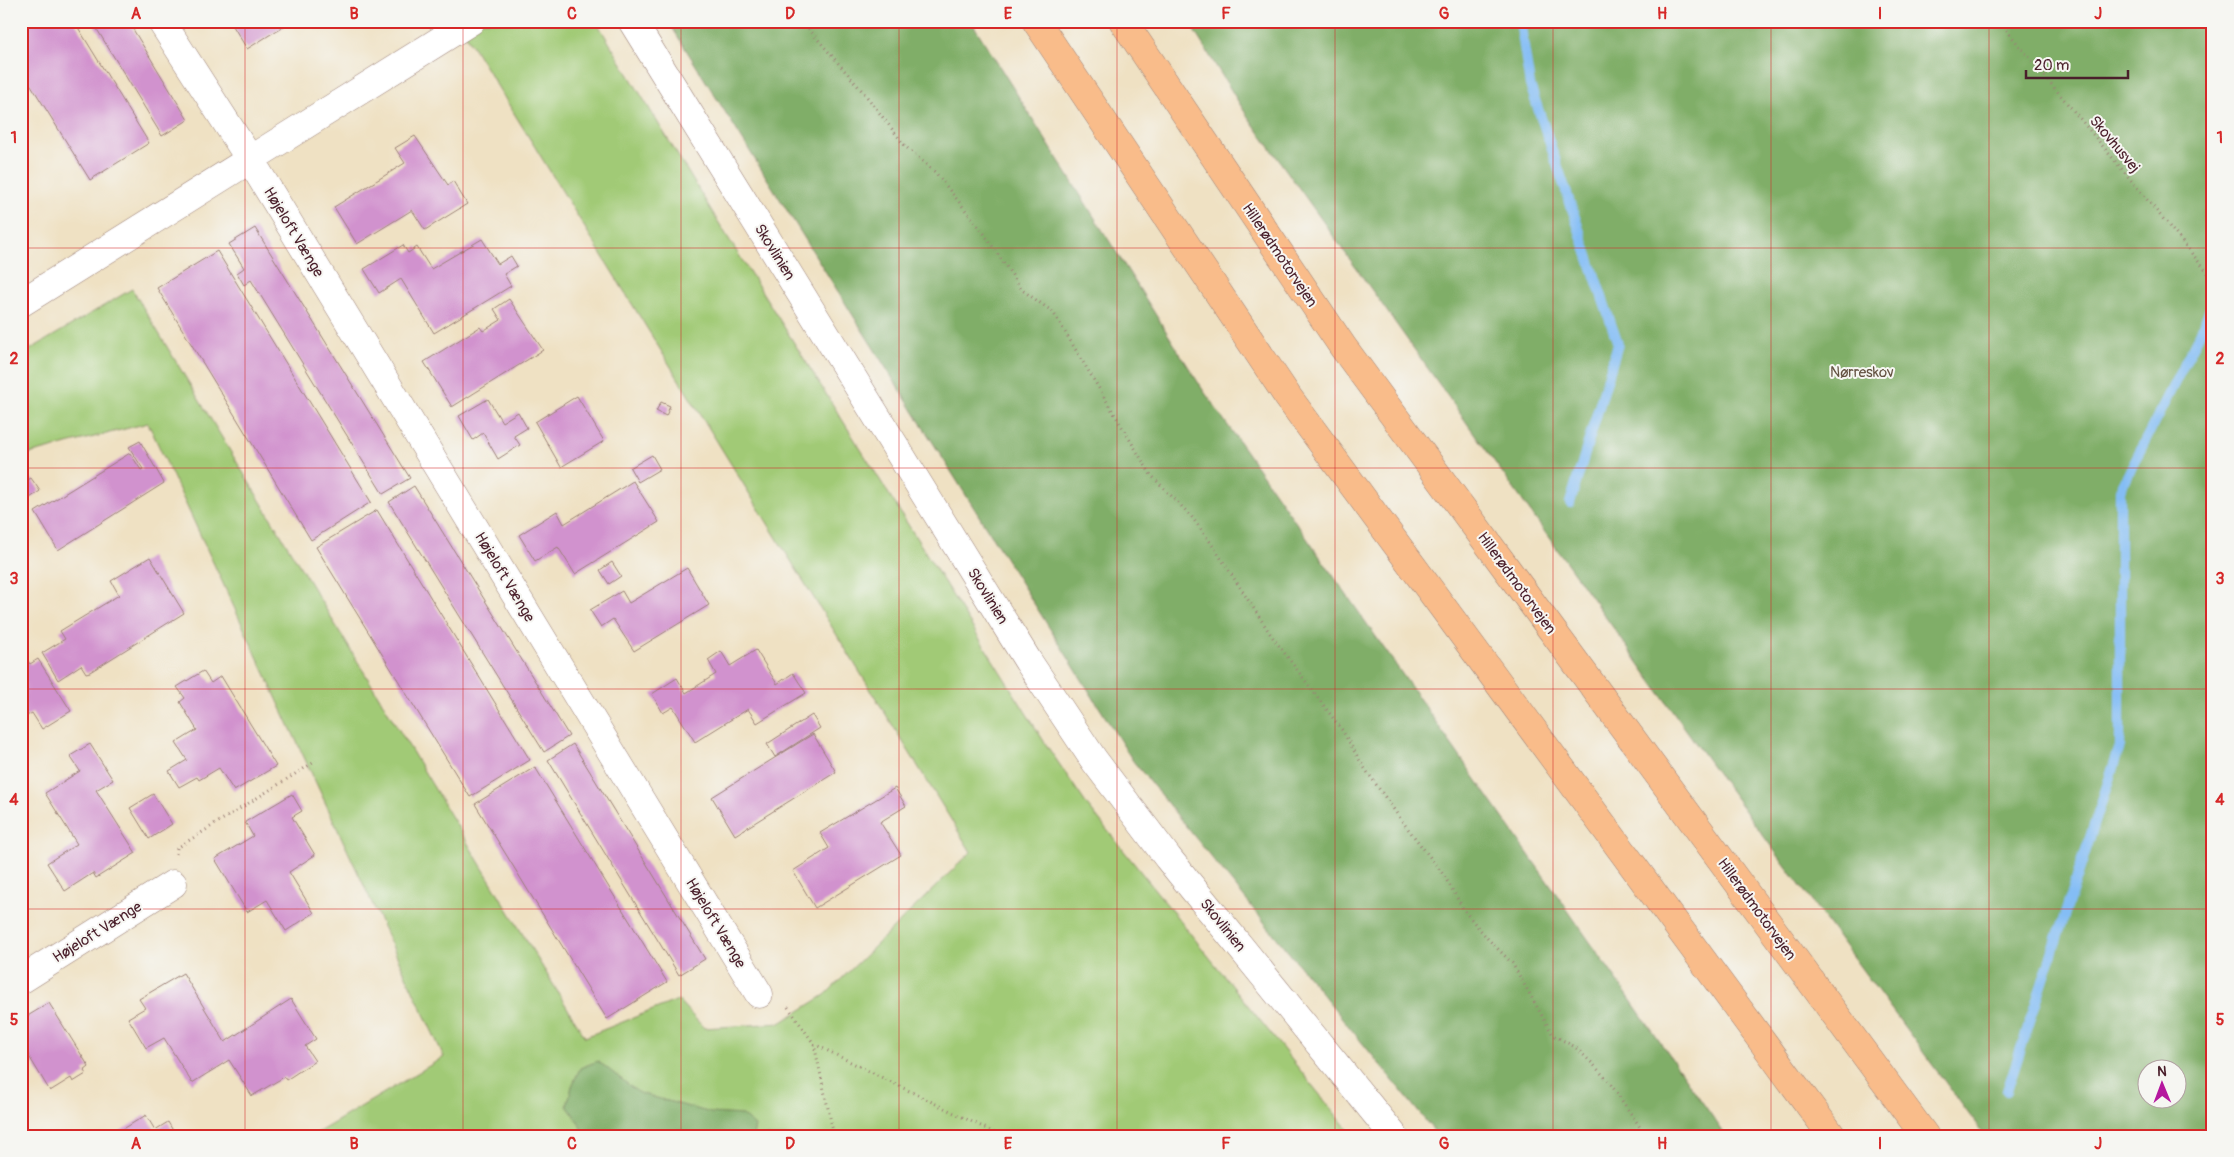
<svg xmlns="http://www.w3.org/2000/svg" width="2234" height="1157" font-family="Pangolin,sans-serif">
<style>
.green{fill:#a1ca76;stroke:#767450}
.forest{fill:#80ae67;stroke:#656649;fill-rule:evenodd}
.lines{fill:none;stroke-linecap:round;stroke-linejoin:round}
.stream{stroke:#84bdf5;stroke-width:10}
.building{fill:#d192ce}
.minor-casing{stroke:#9c8077;stroke-width:29}
.tertiary-casing{stroke:#9c8077;stroke-width:29}
.motorway-casing{stroke:#9c8077;stroke-width:29}
.path{stroke:#9c8077;stroke-width:3;stroke-dasharray:1 4;stroke-linecap:butt}
.minor{stroke:#fff;stroke-width:28}
.tertiary{stroke:#fff;stroke-width:28}
.motorway{stroke:#f9bc8a;stroke-width:28}
.grid{fill:none;stroke:#d62828;stroke-width:1;stroke-opacity:0.55}
.labels{text-anchor:middle;stroke-width:4;stroke-linejoin:round;paint-order:stroke}
.street-label{font-size:15px;fill:#4a1f2b;stroke:#f6f6f2}
.park-label{font-size:15px;fill:#645242;stroke:#f6f6f2}
.neatline{fill:none;stroke:#d62828;stroke-width:2}
.grid-label{font-size:16px;text-anchor:middle;font-weight:bold;fill:#d62828}
</style>
<rect width="100%" height="100%" fill="#f6f6f2"/>
<filter id="ink" filterUnits="userSpaceOnUse"><feTurbulence type="fractalNoise" baseFrequency=".02" numOctaves="2"/><feDisplacementMap in="SourceGraphic" scale="10" xChannelSelector="R" yChannelSelector="G"/><feConvolveMatrix kernelMatrix="1 2 1 2 8 2 1 2 1" color-interpolation-filters="sRGB"/></filter>
<filter id="wash" filterUnits="userSpaceOnUse"><feTurbulence type="fractalNoise" baseFrequency=".0096" numOctaves="4" result="noise"/><feDisplacementMap in="SourceGraphic" scale="20" xChannelSelector="R" yChannelSelector="G"/><feGaussianBlur stdDeviation="1.12" result="paint"/><feColorMatrix in="noise" values="0 0 0 0 0 0 0 0 0 0 0 0 0 0 0 0 0 1.4 0 .05"/><feComposite in="paint" operator="in"/></filter>
<g filter="url(#wash)">
<rect width="100%" height="100%" fill="#efe1c3"/>
<path class="green" d="M 457,21 L 596,21 L 722,228 L 1045,743 L 1087,805 L 1353,1136 L 312,1136 L 444,1057 L 148,423 L 21,456 L 21,355 L 132,289 L 585,1037 L 678,1000 L 704,1028 L 780,1023 L 825,995 L 971,852 Z"/>
<g class="forest">
<path d="M 668,21 L 971,21 L 1203,390 L 1726,1136 L 1438,1136 L 1133,761 Z"/>
<path d="M 1188,21 L 2213,21 L 2213,1136 L 1985,1136 L 1717,773 L 1246,114 ZM 2146,1070 L 2176,1070 L 2176,1100 L 2146,1100 Z"/>
<path d="M 598,1061 L 639,1093 L 711,1113 L 742,1115 L 755,1126 L 753,1136 L 584,1136 L 578,1121 L 567,1106 L 572,1086 L 580,1068 Z"/>
</g>
<g class="lines">
<g class="stream">
<path d="M 1520,21 L 1530,85 L 1618,344 L 1570,503"/>
<path d="M 2007,1091 L 2120,746 L 2120,490 L 2200,333 L 2213,302"/>
</g>
</g>
<g id="blocks">
<g class="building">
<path d="M 21,21 L 74,21 L 149,143 L 90,180 L 21,69 Z"/>
<path d="M 92,21 L 128,21 L 188,120 L 162,136 Z"/>
<path d="M 230,21 L 292,21 L 247,49 Z"/>
<path d="M 415,136 L 448,185 L 453,181 L 467,204 L 425,230 L 412,210 L 357,244 L 334,207 L 405,163 L 395,148 Z"/>
<path d="M 255,228 L 410,478 L 383,494 L 251,280 L 244,285 L 237,273 L 244,268 L 229,244 Z"/>
<path d="M 482,239 L 498,264 L 511,256 L 517,266 L 504,274 L 511,286 L 434,333 L 401,279 L 379,293 L 364,269 L 403,245 L 408,253 L 417,247 L 431,269 Z"/>
<path d="M 217,251 L 371,502 L 311,540 L 157,288 Z"/>
<path d="M 509,299 L 543,350 L 452,407 L 424,362 L 480,327 L 483,331 L 501,320 L 494,309 Z"/>
<path d="M 577,396 L 604,441 L 561,467 L 535,422 Z"/>
<path d="M 488,399 L 502,422 L 518,412 L 527,428 L 514,436 L 520,445 L 498,459 L 483,433 L 473,440 L 459,416 Z"/>
<path d="M 661,402 L 670,406 L 666,416 L 656,411 Z"/>
<path d="M 140,441 L 164,483 L 58,550 L 35,512 L 130,453 L 141,470 L 143,469 L 129,447 Z"/>
<path d="M 652,455 L 660,469 L 638,482 L 630,468 Z"/>
<path d="M 31,478 L 40,491 L 27,500 L 21,491 L 21,484 Z"/>
<path d="M 633,481 L 659,522 L 575,574 L 558,547 L 535,561 L 519,535 L 557,511 L 564,524 Z"/>
<path d="M 414,486 L 569,736 L 544,752 L 389,502 Z"/>
<path d="M 377,510 L 530,760 L 470,797 L 316,547 Z"/>
<path d="M 150,557 L 184,613 L 90,672 L 86,673 L 81,665 L 58,680 L 42,653 L 65,639 L 60,631 L 119,595 L 111,581 Z"/>
<path d="M 612,562 L 621,576 L 609,584 L 600,570 Z"/>
<path d="M 687,568 L 709,605 L 634,651 L 613,619 L 601,627 L 590,610 L 622,591 L 629,603 Z"/>
<path d="M 756,650 L 777,684 L 793,673 L 806,693 L 757,723 L 748,709 L 695,742 L 673,707 L 663,713 L 652,694 L 677,678 L 686,693 L 716,674 L 708,660 L 721,651 L 730,666 Z"/>
<path d="M 38,659 L 71,711 L 42,729 L 32,713 L 21,719 L 21,664 L 27,660 L 30,664 Z"/>
<path d="M 203,671 L 211,683 L 221,676 L 276,766 L 234,791 L 219,768 L 199,780 L 197,777 L 179,787 L 169,771 L 187,760 L 176,743 L 197,730 L 180,702 L 185,698 L 177,687 Z"/>
<path d="M 812,715 L 820,728 L 775,757 L 767,744 Z"/>
<path d="M 813,734 L 836,772 L 735,835 L 712,797 Z"/>
<path d="M 90,744 L 113,780 L 96,790 L 136,853 L 96,878 L 93,873 L 65,891 L 47,863 L 77,844 L 45,793 L 80,771 L 70,756 Z"/>
<path d="M 573,744 L 705,959 L 679,975 L 548,760 Z"/>
<path d="M 535,767 L 667,982 L 607,1019 L 475,804 Z"/>
<path d="M 895,788 L 906,806 L 880,822 L 901,855 L 815,908 L 793,871 L 829,848 L 820,833 Z"/>
<path d="M 153,794 L 172,824 L 149,839 L 130,808 Z"/>
<path d="M 292,794 L 302,811 L 292,817 L 315,855 L 289,872 L 314,913 L 286,931 L 267,900 L 247,912 L 215,859 L 253,836 L 245,822 Z"/>
<path d="M 183,973 L 225,1042 L 291,999 L 316,1039 L 305,1046 L 315,1061 L 286,1080 L 284,1077 L 252,1096 L 229,1060 L 192,1083 L 164,1038 L 146,1048 L 128,1018 L 145,1008 L 139,999 Z"/>
<path d="M 49,1003 L 89,1067 L 84,1071 L 86,1074 L 73,1082 L 71,1078 L 50,1091 L 27,1053 L 21,1057 L 21,1020 Z"/>
<path d="M 146,1115 L 155,1130 L 168,1122 L 176,1136 L 112,1136 Z"/>
</g>
</g>
</g>
<g filter="url(#ink)">
<use href="#blocks" fill-opacity="0" stroke="#9c8077" stroke-width="1"/>
<g class="lines">
<defs>
<g id="minor">
<path d="M 161,21 L 251,161 L 759,994"/>
<path d="M 21,980 L 173,884"/>
</g>
<g id="tertiary">
<path d="M 632,21 L 1028,661 L 1094,760 L 1168,858 L 1394,1136"/>
<path d="M 21,303 L 471,21"/>
</g>
<g id="motorway">
<path d="M 1036,21 L 1288,397 L 1832,1136"/>
<path d="M 1123,21 L 1343,347 L 1925,1136"/>
</g>
</defs>
<use href="#minor" class="minor-casing"/>
<use href="#tertiary" class="tertiary-casing"/>
<use href="#motorway" class="motorway-casing"/>
<g class="path">
<path d="M 802,21 L 864,93 L 906,147 L 935,172 L 983,232 L 1022,290 L 1053,312 L 1151,475 L 1191,516 L 1211,543 L 1271,635 L 1342,730 L 1363,766 L 1402,821 L 1443,874 L 1466,913 L 1488,939 L 1512,963 L 1553,1035 L 1575,1047 L 1593,1064 L 1610,1083 L 1646,1136"/>
<path d="M 2002,21 L 2008,32 L 2213,279"/>
<path d="M 176,854 L 177,848 L 316,761"/>
<path d="M 788,1007 L 814,1044 L 834,1136"/>
<path d="M 814,1044 L 1001,1136"/>
</g>
<use href="#minor" class="minor"/>
<use href="#tertiary" class="tertiary"/>
<use href="#motorway" class="motorway"/>
</g>
</g>
<path class="grid" d="M 245,21 L 245,1136M 463,21 L 463,1136M 681,21 L 681,1136M 899,21 L 899,1136M 1117,21 L 1117,1136M 1335,21 L 1335,1136M 1553,21 L 1553,1136M 1771,21 L 1771,1136M 1989,21 L 1989,1136M 21,248 L 2213,248M 21,468 L 2213,468M 21,689 L 2213,689M 21,909 L 2213,909"/>
<g class="labels">
<g class="street-label">
<text transform="translate(2115 144) rotate(50)" y="5">Skovhusvej</text>
<text transform="translate(294 232) rotate(59)" y="5">Højeloft Vænge</text>
<text transform="translate(775 252) rotate(58)" y="5">Skovlinien</text>
<text transform="translate(1280 255) rotate(56)" y="5">Hillerødmotorvejen</text>
<text transform="translate(505 577) rotate(59)" y="5">Højeloft Vænge</text>
<text transform="translate(1517 583) rotate(54)" y="5">Hillerødmotorvejen</text>
<text transform="translate(988 596) rotate(58)" y="5">Skovlinien</text>
<text transform="translate(1757 909) rotate(54)" y="5">Hillerødmotorvejen</text>
<text transform="translate(716 923) rotate(59)" y="5">Højeloft Vænge</text>
<text transform="translate(1223 925) rotate(51)" y="5">Skovlinien</text>
<text transform="translate(97 932) rotate(-32)" y="5">Højeloft Vænge</text>
</g>
<g class="park-label">
<text x="1862" y="377">Nørreskov</text>
</g>
</g>
<rect width="2234" height="1157" fill="none" stroke="#f6f6f2" stroke-width="55"/>
<g transform="translate(2162 1084) rotate(359)"><circle r="24" fill="#f6f6f2" stroke="#b1a0a2"/>
<path d="M0-4L9 19L0 12L-9 19Z" fill="#b5179e"/>
<text y="-8" font-size="14" font-weight="bold" text-anchor="middle" fill="#4a1f2b">N</text>
</g>
<path d="M2026 70v8h102v-8" fill="none" stroke="#4a1f2b" stroke-width="2.5"/>
<text x="2034" y="70" font-size="15" fill="#4a1f2b" stroke="#f6f6f2" stroke-width="4" paint-order="stroke">20 m</text>
<rect x="28" y="28" width="2178" height="1102" class="neatline"/>
<g class="grid-label">
<text x="136" y="19">A</text>
<text x="354" y="19">B</text>
<text x="572" y="19">C</text>
<text x="790" y="19">D</text>
<text x="1008" y="19">E</text>
<text x="1226" y="19">F</text>
<text x="1444" y="19">G</text>
<text x="1662" y="19">H</text>
<text x="1880" y="19">I</text>
<text x="2098" y="19">J</text>
<text x="14" y="143">1</text>
<text x="2220" y="143">1</text>
<text x="14" y="364">2</text>
<text x="2220" y="364">2</text>
<text x="14" y="584">3</text>
<text x="2220" y="584">3</text>
<text x="14" y="805">4</text>
<text x="2220" y="805">4</text>
<text x="14" y="1025">5</text>
<text x="2220" y="1025">5</text>
<text x="136" y="1149">A</text>
<text x="354" y="1149">B</text>
<text x="572" y="1149">C</text>
<text x="790" y="1149">D</text>
<text x="1008" y="1149">E</text>
<text x="1226" y="1149">F</text>
<text x="1444" y="1149">G</text>
<text x="1662" y="1149">H</text>
<text x="1880" y="1149">I</text>
<text x="2098" y="1149">J</text>
</g>
</svg>
